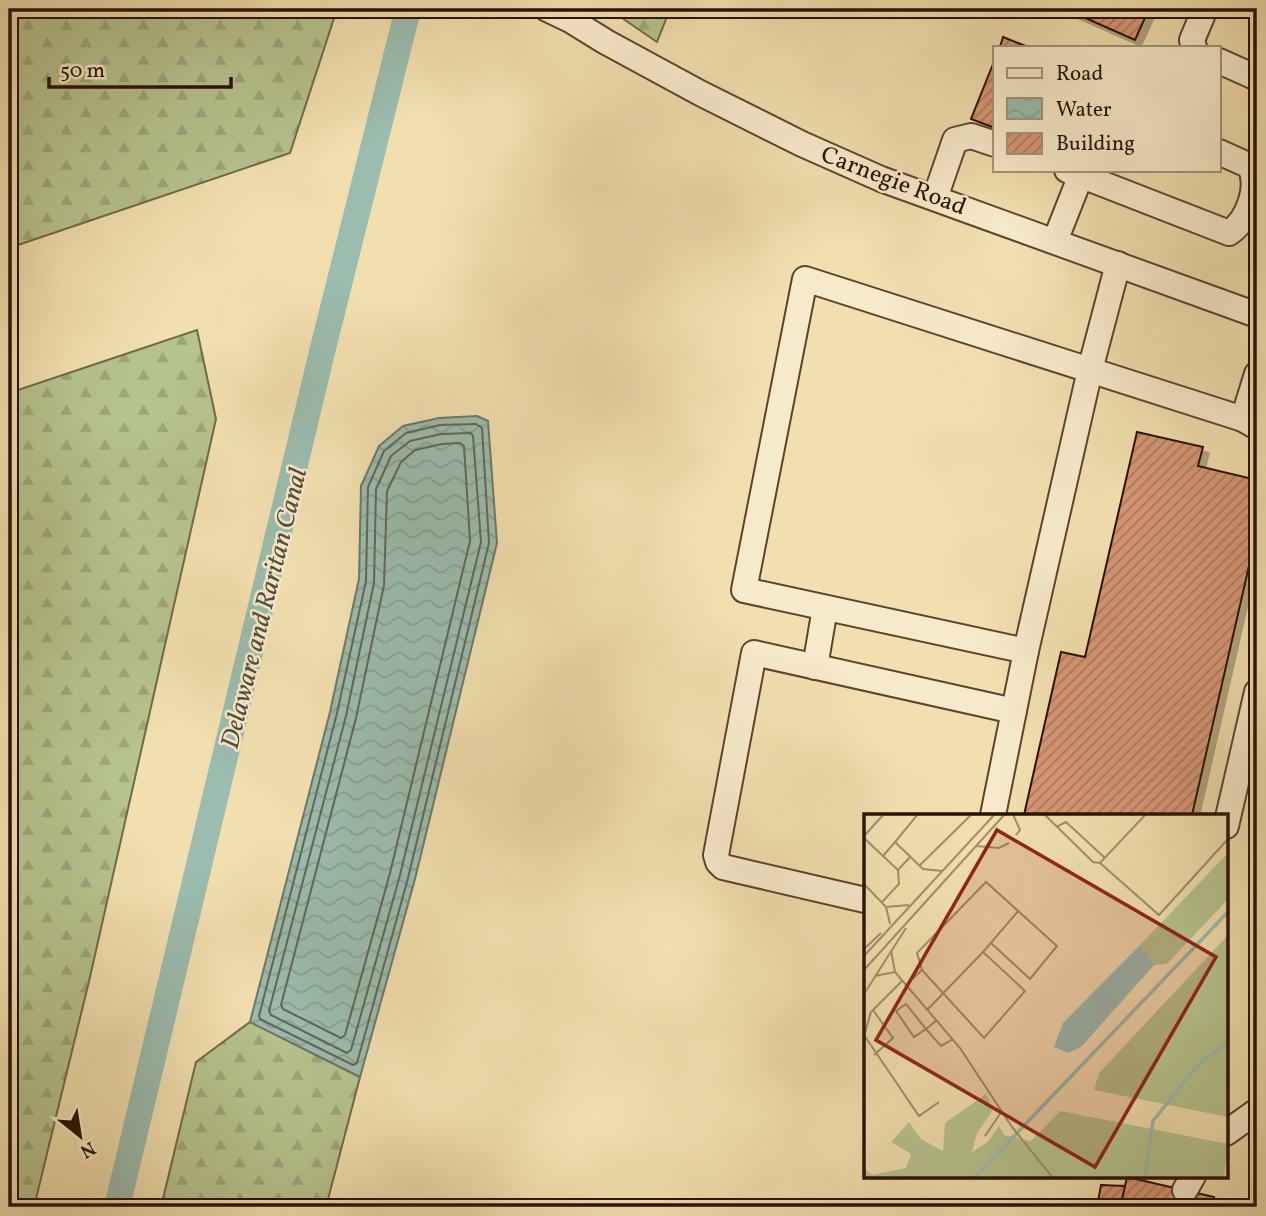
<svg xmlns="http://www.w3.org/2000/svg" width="1266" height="1216" font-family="Vollkorn,serif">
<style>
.forest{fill:url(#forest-firs);stroke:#706a48;stroke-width:2}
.water{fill:url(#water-waves);stroke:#6e7868;stroke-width:2}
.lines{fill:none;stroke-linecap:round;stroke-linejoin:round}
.shore{stroke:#626657;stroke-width:2}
.canal{stroke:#9bbcae;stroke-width:26}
.building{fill:url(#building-hatch);stroke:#2a1100;stroke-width:2;filter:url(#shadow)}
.minor-tunnel{stroke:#d4c095;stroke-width:24;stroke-dasharray:24 12;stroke-linecap:butt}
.minor-casing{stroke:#5c442c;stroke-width:28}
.minor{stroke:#f7eacb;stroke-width:24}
.labels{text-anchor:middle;stroke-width:5;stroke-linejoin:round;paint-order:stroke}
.street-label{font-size:24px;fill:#2a1100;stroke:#f7eacb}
.water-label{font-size:26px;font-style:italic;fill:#524d3d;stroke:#f7eacb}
.inset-river{fill:none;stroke:#9bbcae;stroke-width:3.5}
.inset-road{fill:none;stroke:#a28d69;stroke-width:2}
.view{fill:#8f2418;fill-opacity:0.15;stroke:#8f2418;stroke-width:3.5}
.inset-edge{fill:none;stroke:#2a1100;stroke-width:3.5}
</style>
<defs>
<pattern id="forest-firs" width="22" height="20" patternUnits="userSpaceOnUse" patternTransform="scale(1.75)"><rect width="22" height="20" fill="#b6c38f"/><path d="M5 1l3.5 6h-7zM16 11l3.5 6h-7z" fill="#9da67a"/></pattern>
<pattern id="water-waves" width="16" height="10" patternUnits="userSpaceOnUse" patternTransform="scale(1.75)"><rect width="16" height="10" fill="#9bbcae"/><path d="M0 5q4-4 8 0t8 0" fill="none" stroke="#86a194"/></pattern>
<pattern id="building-hatch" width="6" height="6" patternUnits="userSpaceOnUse" patternTransform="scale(1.75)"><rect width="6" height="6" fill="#d69676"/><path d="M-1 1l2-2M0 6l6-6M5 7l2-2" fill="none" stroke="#ae795e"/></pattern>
<filter id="shadow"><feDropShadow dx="6" dy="6" stdDeviation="0" flood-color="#0004"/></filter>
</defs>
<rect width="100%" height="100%" fill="#f2dfaf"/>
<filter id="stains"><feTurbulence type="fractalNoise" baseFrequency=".00286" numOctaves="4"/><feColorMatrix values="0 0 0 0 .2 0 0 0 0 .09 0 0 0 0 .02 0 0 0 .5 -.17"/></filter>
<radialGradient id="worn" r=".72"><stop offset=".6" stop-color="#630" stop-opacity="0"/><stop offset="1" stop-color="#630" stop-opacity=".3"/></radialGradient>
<g class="forest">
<path d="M 9,9 L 337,9 L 290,153 L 9,248 Z"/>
<path d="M 609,9 L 670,9 L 657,42 Z"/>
<path d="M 197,330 L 216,419 L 90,977 L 34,1207 L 9,1207 L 9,393 Z"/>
<path d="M 250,1022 L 360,1077 L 326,1207 L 161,1207 L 196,1062 Z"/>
</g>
<path class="water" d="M 477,416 L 488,421 L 497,543 L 415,879 L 360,1077 L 250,1022 L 330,712 L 359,579 L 361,486 L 379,446 L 403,426 L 439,418 Z"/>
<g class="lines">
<g class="shore">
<path d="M 476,424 L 482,428 L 489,543 L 408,878 L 357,1063 L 353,1065 L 260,1019 L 259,1016 L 337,713 L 366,581 L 368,487 L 384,451 L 406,433 L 440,425 Z"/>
<path d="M 471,433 L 473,436 L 481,542 L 400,875 L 351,1050 L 347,1053 L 271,1015 L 269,1011 L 346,716 L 374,583 L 376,489 L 391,456 L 410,441 L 441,434 Z"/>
<path d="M 442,444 L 460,443 L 464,446 L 470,541 L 390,873 L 345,1035 L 341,1038 L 283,1009 L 281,1005 L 356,718 L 384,585 L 387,491 L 401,462 L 415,450 Z"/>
</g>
<path class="canal" d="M 117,1207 L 322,352 L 408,9"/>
</g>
<g class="building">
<path d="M 1065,9 L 1149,9 L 1135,40 Z"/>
<path d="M 1003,37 L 1028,47 L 1000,47 Z"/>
<path d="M 995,59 L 995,128 L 971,119 Z"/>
<path d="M 1137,432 L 1203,447 L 1198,466 L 1257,480 L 1257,531 L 1192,815 L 1024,815 L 1061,652 L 1085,657 Z"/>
<path d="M 1127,1177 L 1214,1197 L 1212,1207 L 1120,1207 Z"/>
<path d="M 1101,1185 L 1125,1186 L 1120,1207 L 1097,1207 Z"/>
</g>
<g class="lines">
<path class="minor-tunnel" d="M 1181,1207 L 1185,1190"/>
<defs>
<g id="minor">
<path d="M 547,9 L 572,21 L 606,42 L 700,93 L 802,144 L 881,179 L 1257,315"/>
<path d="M 1194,47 L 1192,40 L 1205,9"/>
<path d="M 1219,61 L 1257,78"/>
<path d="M 1067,170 L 1229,233 C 1248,220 1260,188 1250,166 L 1219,152"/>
<path d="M 935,198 L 955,140 L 971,136 L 995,144"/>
<path d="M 1055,241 L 1083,170"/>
<path d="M 1257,427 L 1243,419 L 1257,374"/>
<path d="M 1026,651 L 1090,370 L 1118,264"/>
<path d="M 815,667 L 825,608"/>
<path d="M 993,815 L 1026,651 L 744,590 L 805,279 L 1243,419"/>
<path d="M 1226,826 L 1257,692"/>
<path d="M 865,900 L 723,867 L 718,862 L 716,855 L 754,653 L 1014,711"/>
<path d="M 1226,1133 L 1257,1111"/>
<path d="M 1185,1190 L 1193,1176"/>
</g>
</defs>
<use href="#minor" class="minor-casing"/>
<use href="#minor" class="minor"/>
</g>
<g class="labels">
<g class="street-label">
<text transform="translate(894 180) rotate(21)" y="8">Carnegie Road</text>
</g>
<g class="water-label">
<text transform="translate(263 608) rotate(-76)" y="9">Delaware and Raritan Canal</text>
</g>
</g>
<g transform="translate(864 814)">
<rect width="364" height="364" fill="#f2dfaf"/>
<path d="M 364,39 L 364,85 L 303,150 L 290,151 L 276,131 ZM 364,121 L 364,303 L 230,276 L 235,259 ZM 122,280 L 129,296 L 113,319 L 108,338 L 124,328 L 135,312 L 140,321 L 167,327 L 196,297 L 364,330 L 360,362 L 0,364 L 0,354 L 8,361 L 42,354 L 47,340 L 27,328 L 45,308 L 57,325 L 79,337 L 81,309 Z" fill="#b6c38f"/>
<path d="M 276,131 L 290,151 L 217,233 L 204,239 L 190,233 L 199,209 Z" fill="#9bbcae"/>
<path class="inset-river" d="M 110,364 L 364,98M 281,364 L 289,307 L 333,252 L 364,228"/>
<path class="inset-road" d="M 149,0 L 156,16 L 152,21M 180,0 L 229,48 L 236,49 L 282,0M 192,13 L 202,8 L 241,44M 0,22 L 20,0M 0,24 L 19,42 L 31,28 L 59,55 L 78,57M 31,28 L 54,0M 112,32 L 135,34 L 145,29M 19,42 L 34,56 L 46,43M 236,49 L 295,101 L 364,25M 55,52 L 108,0M 0,70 L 22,93 L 26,110M 18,88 L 35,70 L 34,56M 22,93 L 45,91M 0,135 L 17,119M 0,142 L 131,0M 0,156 L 141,0M 58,156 L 120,224 L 161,177 L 119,138 L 155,96M 31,158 L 96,234 L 148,313 L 189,364M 11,162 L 31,158 L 27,136M 43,170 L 58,156 L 53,139 L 122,68 L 193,132 L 166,165 L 127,129M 0,180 L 42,114M 64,195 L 119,138M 9,196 L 29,224 L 10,241M 73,206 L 62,215 L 50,223 L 32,197 L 42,190 L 62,215 L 77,232 L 89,225M 0,221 L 55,302 L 75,288M 0,222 L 7,198 L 39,166M 121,322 L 138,297"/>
<path class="view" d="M 133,16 L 352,143 L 231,353 L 12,226 Z"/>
<rect width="364" height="364" class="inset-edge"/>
</g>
<rect width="1266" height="1216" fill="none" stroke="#f2dfaf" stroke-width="35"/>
<rect x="10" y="10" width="1245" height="1195" fill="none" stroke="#2a1100" stroke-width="3.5"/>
<rect x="18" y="18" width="1231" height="1181" fill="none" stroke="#2a1100" stroke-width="2"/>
<rect x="993" y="46" width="228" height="126" fill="#f7eacb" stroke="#a5937a" stroke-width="2"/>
<rect x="1007" y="68" width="35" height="10" fill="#f7eacb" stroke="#a5937a" stroke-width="2"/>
<text x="1056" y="80" font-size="21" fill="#2a1100">Road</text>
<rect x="1007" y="98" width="35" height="21" fill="url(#water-waves)" stroke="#a5937a" stroke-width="2"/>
<text x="1056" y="116" font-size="21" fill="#2a1100">Water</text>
<rect x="1007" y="133" width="35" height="21" fill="url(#building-hatch)" stroke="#a5937a" stroke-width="2"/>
<text x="1056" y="150" font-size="21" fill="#2a1100">Building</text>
<g transform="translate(80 1136) rotate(150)" stroke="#f7eacb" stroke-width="5" paint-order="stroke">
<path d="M0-5L12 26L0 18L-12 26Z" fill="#2a1100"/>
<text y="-10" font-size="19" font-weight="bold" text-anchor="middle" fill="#2a1100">N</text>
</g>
<path d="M49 77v10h182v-10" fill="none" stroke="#2a1100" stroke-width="3.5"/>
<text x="60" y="77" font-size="21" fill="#2a1100" stroke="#f7eacb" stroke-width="5" paint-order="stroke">50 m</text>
<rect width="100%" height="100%" filter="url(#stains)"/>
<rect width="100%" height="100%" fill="url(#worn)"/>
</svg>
